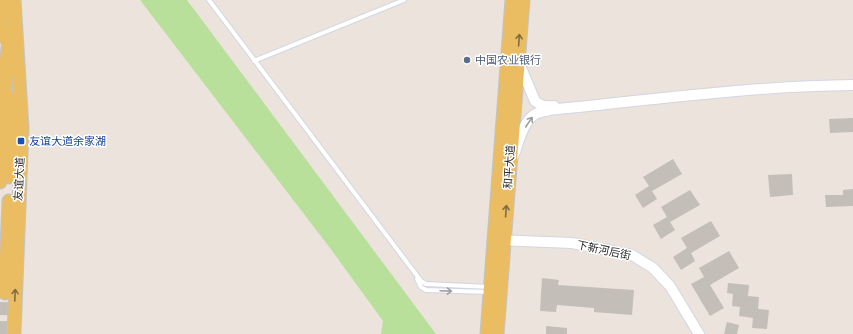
<svg xmlns="http://www.w3.org/2000/svg" width="853" height="334" font-family="'Noto Sans','Noto Sans SC',sans-serif">
<style>
.green{fill:#b9e09b}
.building{fill:#c4beb8}
.lines{fill:none;stroke-linecap:round;stroke-linejoin:round}
.primary-tunnel{stroke:#c4beb8;stroke-width:13;stroke-dasharray:13 6;stroke-linecap:butt}
.service-casing{stroke:#d1d6e2;stroke-width:6}
.tertiary-casing{stroke:#d1d6e2;stroke-width:12}
.primary-casing{stroke:#c3c3c3;stroke-width:15}
.service{stroke:#fff;stroke-width:4}
.tertiary{stroke:#fff;stroke-width:10}
.primary{stroke:#ebbd62;stroke-width:13}
.oneway{stroke:#816c43}
.oneway2{stroke:#9f9f9f}
.service-dot{fill:#5c6f8a;stroke:#fff;stroke-width:1.5}
.transit-dot{fill:#1a4fb4;stroke:#fff;stroke-width:1.5}
.labels{text-anchor:middle;stroke-width:3;stroke-linejoin:round;paint-order:stroke}
.service-label{font-size:11px;fill:#4e5e75;stroke:#fff;text-anchor:start}
.transit-label{font-size:11px;fill:#164399;stroke:#fff;text-anchor:start}
.street-label{font-size:11px;fill:#2a2a2a;stroke:#fff}
</style>
<rect width="100%" height="100%" fill="#ebe3dc"/>
<path class="green" d="M 140,0 L 187,0 L 436,334 L 381,334 L 383,321 L 330,248 Z"/>
<g class="building">
<path d="M 853,118 L 853,132 L 830,133 L 829,119 Z"/>
<path d="M 673,159 L 682,174 L 652,191 L 657,199 L 643,208 L 635,195 L 649,186 L 643,177 Z"/>
<path d="M 792,174 L 793,195 L 770,197 L 768,175 Z"/>
<path d="M 853,189 L 853,206 L 826,207 L 825,195 L 843,195 L 843,190 Z"/>
<path d="M 690,190 L 700,205 L 670,222 L 675,230 L 661,239 L 653,225 L 667,217 L 661,207 Z"/>
<path d="M 711,221 L 720,236 L 691,253 L 695,261 L 681,270 L 673,257 L 687,248 L 681,238 Z"/>
<path d="M 729,251 L 739,268 L 710,285 L 724,308 L 710,316 L 691,284 L 704,277 L 699,268 Z"/>
<path d="M 542,278 L 559,280 L 558,285 L 634,290 L 632,315 L 594,312 L 594,308 L 557,305 L 556,312 L 540,311 Z"/>
<path d="M 728,283 L 749,285 L 748,296 L 759,297 L 758,309 L 769,310 L 767,329 L 752,328 L 753,318 L 739,316 L 740,307 L 732,306 L 733,294 L 727,293 Z"/>
<path d="M 727,322 L 739,325 L 737,334 L 724,334 Z"/>
<path d="M 546,326 L 567,328 L 567,334 L 546,334 Z"/>
</g>
<g class="lines">
<path class="primary-tunnel" d="M 4,334 L 5,293"/>
<defs>
<g id="service">
<path d="M 209,0 L 421,281 L 426,284 L 489,287"/>
<path d="M 254,61 L 404,0"/>
<path d="M 417,279 L 421,287 L 426,290 L 488,292"/>
</g>
<g id="tertiary">
<path d="M 519,63 L 535,101 C 541,106 546,107 554,106"/>
<path d="M 514,155 C 518,144 523,122 534,115 C 538,112 544,112 549,110 C 650,100 751,86 853,85"/>
<path d="M 498,240 L 572,243 L 632,255 L 653,268 L 670,286 L 699,334"/>
</g>
<g id="primary">
<path d="M 0,36 L 5,0"/>
<path d="M 10,177 L 12,99"/>
<path d="M 0,182 L 6,65 L 10,30"/>
<path d="M 5,293 L 9,201"/>
<path d="M 14,334 L 22,128 L 14,0"/>
<path d="M 487,334 L 512,0"/>
<path d="M 497,334 L 523,0"/>
</g>
</defs>
<use href="#service" class="service-casing"/>
<use href="#tertiary" class="tertiary-casing"/>
<use href="#primary" class="primary-casing"/>
<use href="#service" class="service"/>
<use href="#tertiary" class="tertiary"/>
<use href="#primary" class="primary"/>
</g>
<defs><path id="oneway-shaft" d="M-6 0H5M1.5-3L5.5 0L1.5 3" fill="none" stroke-width="1.6" stroke-linecap="round" stroke-linejoin="round"/></defs>
<g class="oneway">
<use href="#oneway-shaft" transform="translate(519 40) rotate(-86)"/>
<use href="#oneway-shaft" transform="translate(506 211) rotate(-86)"/>
<use href="#oneway-shaft" transform="translate(15 295) rotate(-88)"/>
</g>
<g class="oneway2">
<use href="#oneway-shaft" transform="translate(529 122) rotate(-56)"/>
<use href="#oneway-shaft" transform="translate(446 291) rotate(2)"/>
</g>
<circle class="service-dot" cx="467" cy="60" r="4"/>
<rect class="transit-dot" x="17" y="137" width="8" height="8" rx="2"/>
<g class="labels">
<g class="service-label">
<text x="475" y="64">中国农业银行</text>
</g>
<g class="transit-label">
<text x="29" y="145">友谊大道余家湖</text>
</g>
<g class="street-label">
<text transform="translate(509 167) rotate(-86)" y="4">和平大道</text>
<text transform="translate(19 179) rotate(-87)" y="4">友谊大道</text>
<text transform="translate(604 250) rotate(12)" y="4">下新河后街</text>
</g>
</g>
</svg>
